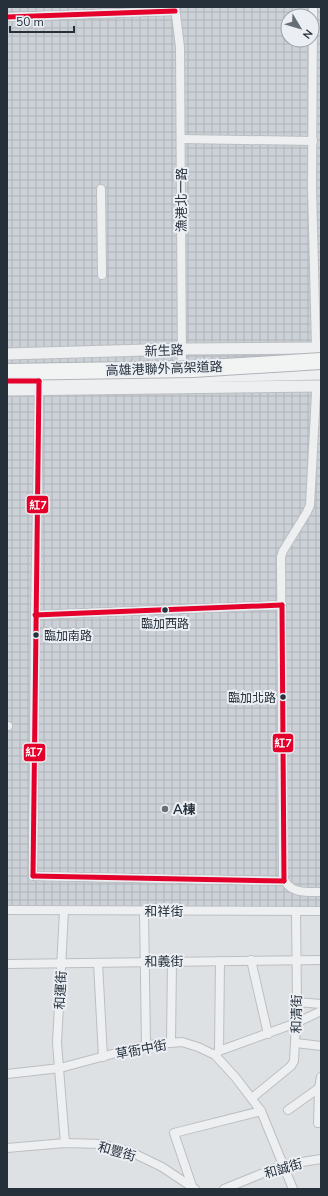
<svg xmlns="http://www.w3.org/2000/svg" width="328" height="1196" font-family="'Nunito Sans','Noto Sans TC',sans-serif">
<style>
.industrial{fill:url(#industrial-grid);fill-rule:evenodd}
.lines{fill:none;stroke-linecap:round;stroke-linejoin:round}
.minor-casing{stroke:#bcbfc2;stroke-width:10}
.tertiary-casing{stroke:#bcbfc2;stroke-width:13}
.minor{stroke:#edeff0;stroke-width:8}
.tertiary{stroke:#edeff0;stroke-width:11}
.motorway-bridge-casing{stroke:#b0b4b8;stroke-width:18;stroke-linecap:butt}
.motorway-bridge{stroke:#f2f4f4;stroke-width:16}
.bus-1-casing{stroke:#ebeff4;stroke-width:8}
.bus-1{stroke:#e4002b;stroke-width:5}
.bus-dot{fill:#26303b;stroke:#ebeff4;stroke-width:1.5}
.poi-dot{fill:#666e76;stroke:#ebeff4;stroke-width:1.5}
.labels{text-anchor:middle;stroke-width:4;stroke-linejoin:round;paint-order:stroke}
.bus-label{font-size:12px;fill:#26303b;stroke:#ebeff4}
.street-label{font-size:13px;fill:#26303b;stroke:#ebeff4}
.poi-label{font-size:13px;font-weight:bold;fill:#26303b;stroke:#ebeff4;text-anchor:start}
.line-badge{stroke:#ebeff4;stroke-width:1.5}
.badge-label{font-size:11px;text-anchor:middle;font-weight:bold;fill:#fff}
</style>
<defs>
<pattern id="industrial-grid" width="8" height="8" patternUnits="userSpaceOnUse"><rect width="8" height="8" fill="#ccd1d7"/><path d="M0 4h8M4 0v8" fill="none" stroke="#afb4b9"/></pattern>
</defs>
<rect width="100%" height="100%" fill="#dee1e4"/>
<g class="industrial">
<path d="M 7,7 L 321,7 L 321,360 L 7,366 ZM 288,16 L 312,16 L 312,40 L 288,40 Z"/>
<path d="M 321,386 L 321,911 L 7,910 L 7,392 Z"/>
</g>
<g class="lines">
<defs>
<g id="minor">
<path d="M 175,7 L 180,47 L 182,372"/>
<path d="M 313,7 L 312,188 L 316,347"/>
<path d="M 7,17 L 175,11"/>
<path d="M 182,139 L 313,141"/>
<path d="M 101,189 L 102,275"/>
<path d="M 39,390 L 35,615 L 33,876 L 284,881"/>
<path d="M 316,393 L 310,505 L 307,512 L 283,551 L 281,557 L 283,876 C 288,894 306,892 321,892"/>
<path d="M 35,615 L 282,605"/>
<path d="M 7,726 L 8,726"/>
<path d="M 7,910 L 321,911"/>
<path d="M 64,911 L 57,1043 L 65,1143"/>
<path d="M 144,911 L 146,1045"/>
<path d="M 251,960 L 268,1034"/>
<path d="M 98,963 L 103,1057"/>
<path d="M 7,964 L 321,960"/>
<path d="M 297,1002 L 321,1004"/>
<path d="M 171,1043 L 172,961"/>
<path d="M 296,1043 L 321,1046"/>
<path d="M 219,1051 L 296,1023 L 321,1011"/>
<path d="M 215,1055 L 219,1051 L 220,961"/>
<path d="M 7,1074 L 60,1068 L 146,1045 L 182,1042 L 198,1047 L 215,1055 L 236,1078 L 261,1111 L 293,1189"/>
<path d="M 252,1098 L 291,1066 L 294,1061 L 297,1002 L 296,911"/>
<path d="M 288,1110 L 319,1088"/>
<path d="M 318,1123 L 319,1088 L 321,1077"/>
<path d="M 7,1148 L 65,1143 L 101,1144 L 131,1152 L 162,1167 L 195,1189"/>
<path d="M 192,1186 L 174,1133 L 261,1111"/>
<path d="M 224,1189 L 283,1165 L 321,1159"/>
</g>
<g id="tertiary">
<path d="M 7,354 L 182,349 L 321,348"/>
<path d="M 7,381 L 321,374"/>
<path d="M 7,390 L 321,386"/>
</g>
</defs>
<use href="#minor" class="minor-casing"/>
<use href="#tertiary" class="tertiary-casing"/>
<use href="#minor" class="minor"/>
<use href="#tertiary" class="tertiary"/>
<defs>
<path id="motorway-bridge" d="M 7,372 L 193,369 L 321,361"/>
</defs>
<use href="#motorway-bridge" class="motorway-bridge-casing"/>
<use href="#motorway-bridge" class="motorway-bridge"/>
<defs>
<g id="bus-1">
<path d="M 7,17 L 175,11"/>
<path d="M 7,381 L 39,381"/>
<path d="M 282,605 L 284,881"/>
<path d="M 35,615 L 282,605"/>
<path d="M 33,876 L 39,381"/>
<path d="M 33,876 L 284,881"/>
</g>
</defs>
<use href="#bus-1" class="bus-1-casing"/>
<use href="#bus-1" class="bus-1"/>
</g>
<g class="bus-dot">
<circle cx="165" cy="610" r="3.5"/>
<circle cx="36" cy="635" r="3.5"/>
<circle cx="283" cy="697" r="3.5"/>
</g>
<circle class="poi-dot" cx="165" cy="809" r="4"/>
<g class="labels">
<g class="bus-label">
<text x="165" y="628">臨加西路</text>
<text x="44" y="640" text-anchor="start">臨加南路</text>
<text x="276" y="702" text-anchor="end">臨加北路</text>
</g>
<g class="street-label">
<text transform="translate(181 200) rotate(-90)" y="5">漁港北一路</text>
<text transform="translate(164 350) rotate(-2)" y="5">新生路</text>
<text transform="translate(164 368) rotate(-2)" y="5">高雄港聯外高架道路</text>
<text x="164" y="916">和祥街</text>
<text transform="translate(164 961) rotate(-1)" y="5">和義街</text>
<text transform="translate(60 990) rotate(-87)" y="5">和運街</text>
<text transform="translate(296 1014) rotate(-89)" y="5">和清街</text>
<text transform="translate(141 1049) rotate(-11)" y="5">草衙中街</text>
<text transform="translate(117 1151) rotate(16)" y="5">和豐街</text>
<text transform="translate(283 1168) rotate(-16)" y="5">和誠街</text>
</g>
<g class="poi-label">
<text x="173" y="814">A棟</text>
</g>
</g>
<g class="line-badge">
<rect x="26" y="495" width="23" height="19" rx="4" fill="#e4002b"/>
<rect x="272" y="733" width="22" height="20" rx="4" fill="#e4002b"/>
<rect x="23" y="743" width="23" height="19" rx="4" fill="#e4002b"/>
</g>
<g class="badge-label">
<text x="38" y="509">紅7</text>
<text x="283" y="747">紅7</text>
<text x="34" y="756">紅7</text>
</g>
<rect width="328" height="1196" fill="none" stroke="#26303b" stroke-width="16"/>
<g transform="translate(300 28) rotate(128)"><circle r="19" fill="#ebeff4" stroke="#9ca3aa"/>
<path d="M0-3L7 15L0 10L-7 15Z" fill="#666e76"/>
<text y="-6" font-size="11" font-weight="bold" text-anchor="middle" fill="#26303b">N</text>
</g>
<path d="M10 26v6h64v-6" fill="none" stroke="#26303b" stroke-width="2"/>
<text x="16" y="26" font-size="12" fill="#26303b" stroke="#ebeff4" stroke-width="3" paint-order="stroke">50 m</text>
</svg>
